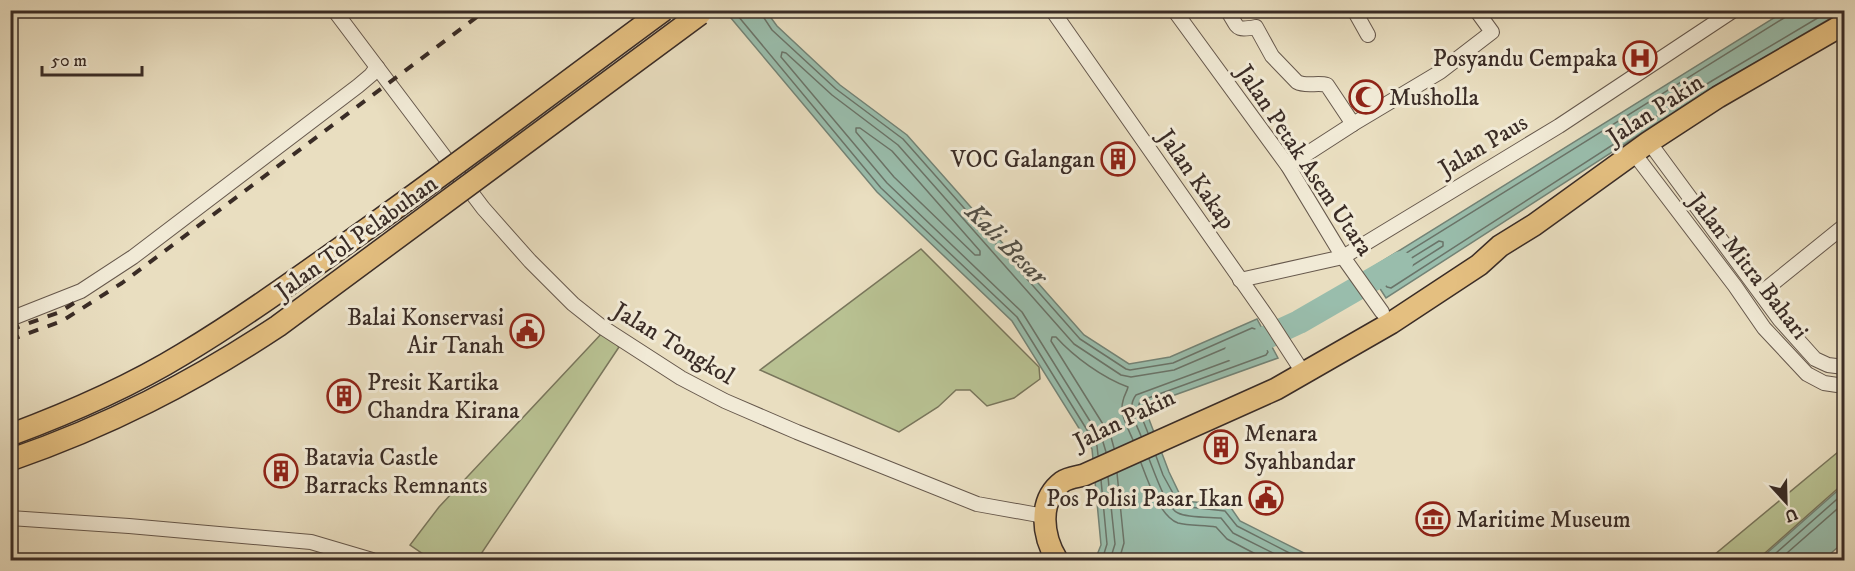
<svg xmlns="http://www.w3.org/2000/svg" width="1855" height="571" font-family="'IM FELL DW Pica',serif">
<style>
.green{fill:#b8c192;stroke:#79765c;stroke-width:1.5}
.water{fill:#99bdac;stroke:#738376;stroke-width:1.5}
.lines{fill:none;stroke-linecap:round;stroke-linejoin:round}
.shore{stroke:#6a7469;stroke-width:1.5}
.river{stroke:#99bdac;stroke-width:24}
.minor-casing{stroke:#66584c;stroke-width:16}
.highway-casing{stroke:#3a2c26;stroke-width:24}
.minor{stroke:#f1ead6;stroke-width:14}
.highway{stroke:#e4bf80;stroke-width:21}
.rail{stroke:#3a2c26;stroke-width:4;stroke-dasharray:10 10;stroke-linecap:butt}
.highway-bridge-casing{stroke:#3a2c26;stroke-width:24;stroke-linecap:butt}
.highway-bridge{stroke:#e4bf80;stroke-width:21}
.labels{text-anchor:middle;stroke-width:6;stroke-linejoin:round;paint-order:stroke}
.poi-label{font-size:24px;fill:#3a2c26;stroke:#f1ead6;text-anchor:start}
.street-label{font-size:24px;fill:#3a2c26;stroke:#f1ead6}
.water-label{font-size:26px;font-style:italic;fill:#525048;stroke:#f1ead6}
</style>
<rect width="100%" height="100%" fill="#e9dec0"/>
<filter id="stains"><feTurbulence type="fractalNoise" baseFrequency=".00333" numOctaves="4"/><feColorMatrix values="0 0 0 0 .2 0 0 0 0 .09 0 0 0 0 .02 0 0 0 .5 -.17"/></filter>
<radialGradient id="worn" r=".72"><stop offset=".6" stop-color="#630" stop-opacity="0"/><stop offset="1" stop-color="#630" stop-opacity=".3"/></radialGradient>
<g class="green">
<path d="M 921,249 L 1039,367 L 1040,379 L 1014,398 L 987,406 L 970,390 L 956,390 L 938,407 L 899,432 L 760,370 Z"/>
<path d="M 603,332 L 619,347 L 477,560 L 432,560 L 410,545 L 439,507 Z"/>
<path d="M 1844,447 L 1844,483 L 1757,560 L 1708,560 Z"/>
</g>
<g class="water">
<path d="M 725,11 L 766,11 L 777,26 L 840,85 L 907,135 L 1084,335 L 1129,364 L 1170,357 L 1257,319 L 1278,358 L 1144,406 L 1169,472 L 1183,501 L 1229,505 L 1240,521 L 1318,560 L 1095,560 L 1101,545 L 1092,449 L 1012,321 L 877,192 Z"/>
<path d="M 1785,11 L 1843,11 L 1713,87 L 1386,298 L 1368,270 Z"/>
<path d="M 1844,485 L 1844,542 L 1823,560 L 1759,560 Z"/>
<path d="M 11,554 L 193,560 L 11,560 Z"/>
</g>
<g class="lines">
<g class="shore">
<path d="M 733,10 L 881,188 L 1017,317 L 1097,446 L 1098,455"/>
<path d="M 762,10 L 762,15 L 772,30 L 836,89 L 903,139 L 1080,339 L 1126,369 L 1130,370 L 1173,363 L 1252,328 L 1255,329 L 1268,352 L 1266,355 L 1140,401 L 1138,408 L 1148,433"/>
<path d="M 1787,10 L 1787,15 L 1784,18 L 1379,270 L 1377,274 L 1387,287 L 1391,288 L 1710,82 L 1831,10"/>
<path d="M 856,128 L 860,128 L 892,151 L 980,251 L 980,255 L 975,255 L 894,177 L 856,132 Z"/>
<path d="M 1439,241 L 1443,242 L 1443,246 L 1393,278 L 1389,277 L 1389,272 Z"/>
<path d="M 1114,448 L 1111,437 L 1051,341 L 1052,337 L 1056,337 C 1074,357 1103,378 1128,387 C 1127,392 1124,395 1123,401 C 1119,413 1128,428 1133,440"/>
<path d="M 1106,452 L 1103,442 L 1022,312 L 887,183 L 781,57 L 782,52 L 786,53 L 832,95 L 898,145 L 1074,344 L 1121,375 L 1131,377 L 1174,370 L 1249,338 L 1252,339 L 1257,348 L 1255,351 L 1136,395 C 1126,408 1136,423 1141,436"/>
<path d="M 1156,456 L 1163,475 L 1180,506 L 1225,511 L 1237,526 L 1303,560"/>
<path d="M 1149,459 C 1154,471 1166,508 1178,513 C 1188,518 1209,517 1221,518 L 1233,533 L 1287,560"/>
<path d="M 1141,463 C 1147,479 1160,517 1178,523 C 1189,526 1204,525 1216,527 L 1227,539 L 1267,560"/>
<path d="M 1117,473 L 1124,543 L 1119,560"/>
<path d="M 1108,477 L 1115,544 L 1110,560"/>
<path d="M 1101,480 L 1107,544 L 1102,560"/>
<path d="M 1768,560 L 1844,493"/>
<path d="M 1779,560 L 1844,503"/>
</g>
<path class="river" d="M 1237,351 L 1299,322 L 1401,263"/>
<defs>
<g id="minor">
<path d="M 334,10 L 483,208 L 530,261 L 573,304 L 602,327 L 681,378 L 725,401 L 797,432 L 977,504 L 1044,516"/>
<path d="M 1052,10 L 1269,320 L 1304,374"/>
<path d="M 1174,10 L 1288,166 L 1343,257 L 1382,312"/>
<path d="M 1227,10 C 1239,28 1234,31 1256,27 L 1272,56 L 1297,82 C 1306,87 1318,82 1327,85 L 1353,124"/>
<path d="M 1354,10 L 1368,35"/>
<path d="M 1649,142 L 1780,320 L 1815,359 L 1828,365 L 1844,367"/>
<path d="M 1633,152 L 1735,286 L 1764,328 L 1807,374 L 1824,383 L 1844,386"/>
<path d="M 1288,166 L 1353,124 L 1440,72 L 1492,32 L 1476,10"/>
<path d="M 1240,280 L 1343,257 L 1559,126 L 1734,10"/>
<path d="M 1761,293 L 1844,226"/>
<path d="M 10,319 L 81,291 L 133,257 L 358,86 L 371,75 L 377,67"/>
<path d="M 10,518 L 129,526 L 311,542 L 372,560"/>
</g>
<path id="highway" d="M 1057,560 C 1043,537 1037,501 1062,482 C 1069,477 1077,477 1084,475 L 1276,389 L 1391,323 L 1479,265 L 1500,246 L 1534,225 L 1649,142 L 1718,97 L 1844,24"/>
</defs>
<use href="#minor" class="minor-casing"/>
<use href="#highway" class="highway-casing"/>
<use href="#minor" class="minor"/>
<use href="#highway" class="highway"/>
<g class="rail">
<path d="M 10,330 L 60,312 L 74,303"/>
<path d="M 10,340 L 62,321 L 122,283 L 486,10"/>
</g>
<defs>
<g id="highway-bridge">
<path d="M 10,435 C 69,413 129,387 183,354 C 248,315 309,270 371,226 C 469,156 566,82 664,10"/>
<path d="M 10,460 C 108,426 192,383 278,326 L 700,14"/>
</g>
</defs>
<use href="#highway-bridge" class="highway-bridge-casing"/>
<use href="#highway-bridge" class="highway-bridge"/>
</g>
<defs>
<symbol id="hospital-ring" viewBox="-11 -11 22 22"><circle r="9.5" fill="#f1ead6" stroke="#8f2418" stroke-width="1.5"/><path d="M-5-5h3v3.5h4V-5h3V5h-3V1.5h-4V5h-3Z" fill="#8f2418"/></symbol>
<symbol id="mosque-ring" viewBox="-11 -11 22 22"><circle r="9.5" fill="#f1ead6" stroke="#8f2418" stroke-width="1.5"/><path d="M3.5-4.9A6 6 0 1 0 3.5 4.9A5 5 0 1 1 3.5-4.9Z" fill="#8f2418"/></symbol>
<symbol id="building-ring" viewBox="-11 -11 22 22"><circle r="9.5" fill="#f1ead6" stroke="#8f2418" stroke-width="1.5"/><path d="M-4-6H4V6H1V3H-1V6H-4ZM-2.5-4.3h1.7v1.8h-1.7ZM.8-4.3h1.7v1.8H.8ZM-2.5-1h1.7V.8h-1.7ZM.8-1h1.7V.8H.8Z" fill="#8f2418"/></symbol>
<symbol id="civic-ring" viewBox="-11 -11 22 22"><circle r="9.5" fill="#f1ead6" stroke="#8f2418" stroke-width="1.5"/><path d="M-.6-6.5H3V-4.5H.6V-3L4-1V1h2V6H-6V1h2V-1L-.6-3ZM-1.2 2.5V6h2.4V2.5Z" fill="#8f2418"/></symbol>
<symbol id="museum-ring" viewBox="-11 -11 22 22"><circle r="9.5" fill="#f1ead6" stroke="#8f2418" stroke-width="1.5"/><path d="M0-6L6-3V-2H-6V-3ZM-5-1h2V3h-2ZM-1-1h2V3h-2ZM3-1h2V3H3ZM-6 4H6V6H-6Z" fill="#8f2418"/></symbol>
</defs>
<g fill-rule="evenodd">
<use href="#hospital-ring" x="1621" y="39" width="38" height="38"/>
<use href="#mosque-ring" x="1347" y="78" width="38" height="38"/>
<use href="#building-ring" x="1099" y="140" width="38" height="38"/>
<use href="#civic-ring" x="508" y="312" width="38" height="38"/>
<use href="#building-ring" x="325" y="377" width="38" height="38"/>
<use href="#building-ring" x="1202" y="428" width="38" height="38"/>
<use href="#building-ring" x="262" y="452" width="38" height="38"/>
<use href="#civic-ring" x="1247" y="479" width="38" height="38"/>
<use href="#museum-ring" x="1414" y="500" width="38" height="38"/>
</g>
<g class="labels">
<g class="poi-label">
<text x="1617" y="66" text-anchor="end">Posyandu Cempaka</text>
<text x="1389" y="105">Musholla</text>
<text x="1095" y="167" text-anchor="end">VOC Galangan</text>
<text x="504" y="325" text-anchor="end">Balai Konservasi<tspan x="504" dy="28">Air Tanah</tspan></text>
<text x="367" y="390">Presit Kartika<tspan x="367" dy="28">Chandra Kirana</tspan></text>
<text x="1244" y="441">Menara<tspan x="1244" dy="28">Syahbandar</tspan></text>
<text x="304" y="465">Batavia Castle<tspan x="304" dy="28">Barracks Remnants</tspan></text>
<text x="1243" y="506" text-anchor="end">Pos Polisi Pasar Ikan</text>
<text x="1456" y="527">Maritime Museum</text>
</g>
<g class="street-label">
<text transform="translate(1655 109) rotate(-33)" y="8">Jalan Pakin</text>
<text transform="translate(1483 145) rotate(-31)" y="8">Jalan Paus</text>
<text transform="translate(1305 160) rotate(56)" y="8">Jalan Petak Asem Utara</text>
<text transform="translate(1197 179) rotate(55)" y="8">Jalan Kakap</text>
<text transform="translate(356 237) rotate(-36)" y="8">Jalan Tol Pelabuhan</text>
<text transform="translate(1749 266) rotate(52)" y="8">Jalan Mitra Bahari</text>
<text transform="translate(674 343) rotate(31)" y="8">Jalan Tongkol</text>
<text transform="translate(1124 419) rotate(-26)" y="8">Jalan Pakin</text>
</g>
<g class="water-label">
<text transform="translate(1007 243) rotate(45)" y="9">Kali Besar</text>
</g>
</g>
<rect width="1855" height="571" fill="none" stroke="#e9dec0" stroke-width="36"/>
<rect x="12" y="12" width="1831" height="547" fill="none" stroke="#3a2c26" stroke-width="3"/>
<rect x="18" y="18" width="1819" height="535" fill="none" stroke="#3a2c26" stroke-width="1.5"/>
<g transform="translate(1786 502) rotate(158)" stroke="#f1ead6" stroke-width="4.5" paint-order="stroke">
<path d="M0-4.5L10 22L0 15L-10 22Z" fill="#3a2c26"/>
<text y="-9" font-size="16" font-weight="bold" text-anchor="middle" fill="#3a2c26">U</text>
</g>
<path d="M42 66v9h100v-9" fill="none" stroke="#3a2c26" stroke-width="3"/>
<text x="51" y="66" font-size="18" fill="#3a2c26" stroke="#f1ead6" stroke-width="4.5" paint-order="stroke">50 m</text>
<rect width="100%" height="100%" filter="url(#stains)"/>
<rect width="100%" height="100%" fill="url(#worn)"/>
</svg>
